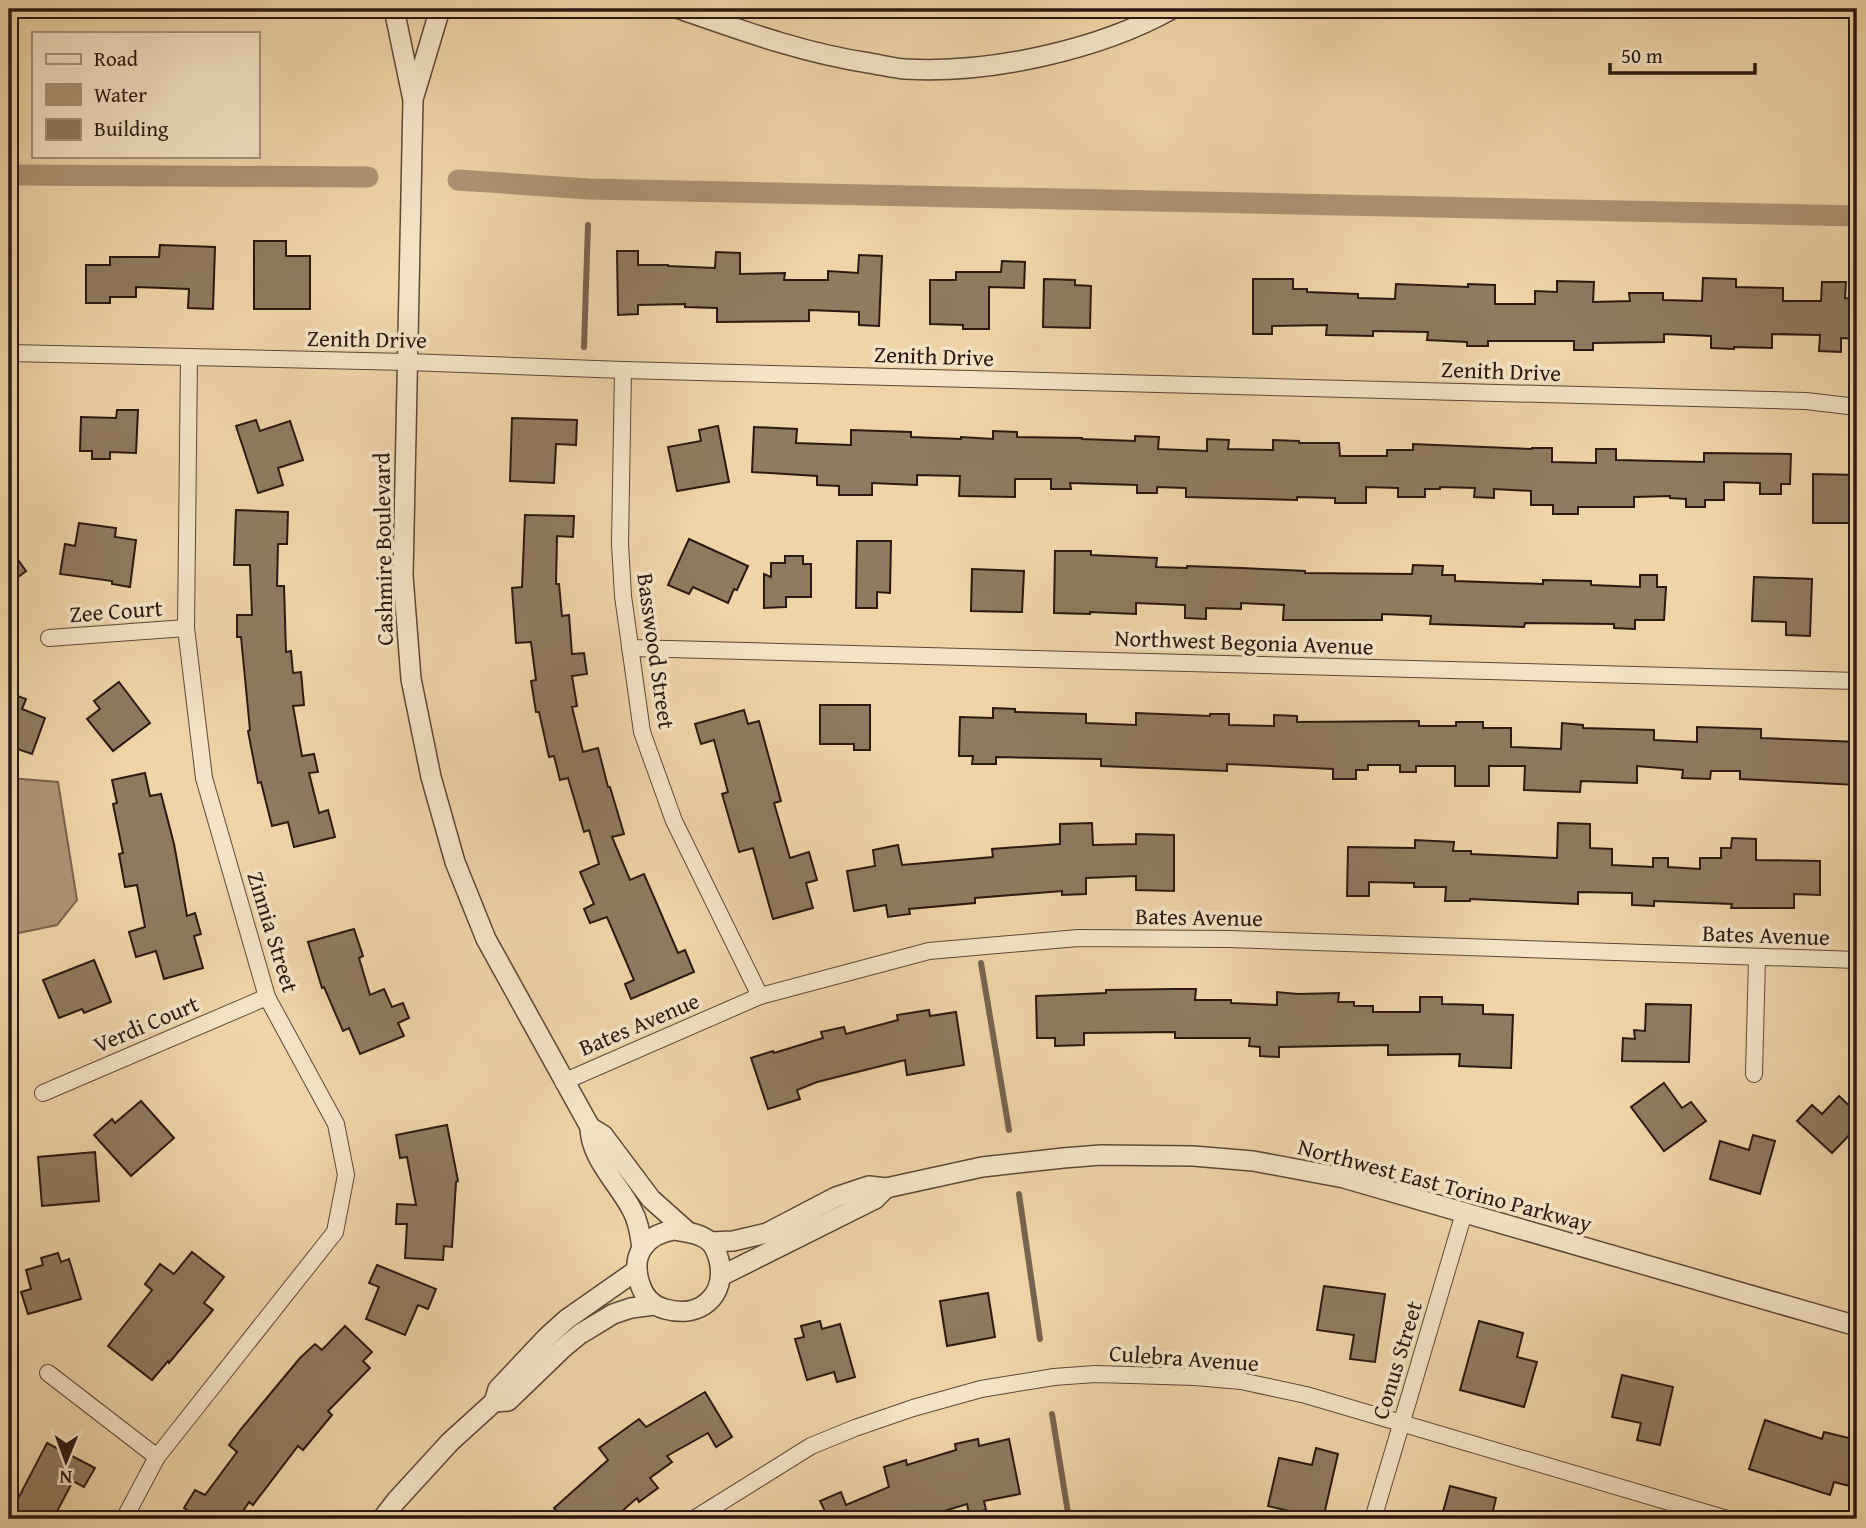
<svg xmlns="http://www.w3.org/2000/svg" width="1866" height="1528" font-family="'Gentium Book Plus',serif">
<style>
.water{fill:#ac9475;stroke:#78634e;stroke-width:2}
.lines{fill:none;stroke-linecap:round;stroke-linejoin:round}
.stream{stroke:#78634e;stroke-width:6}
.canal{stroke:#ac9475;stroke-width:21}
.building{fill:#907a60;stroke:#2b1913;stroke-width:2}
.minor-casing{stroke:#5c4838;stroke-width:18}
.tertiary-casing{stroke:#5c4838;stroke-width:22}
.minor{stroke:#f4e3c6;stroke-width:16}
.tertiary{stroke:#f4e3c6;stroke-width:19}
.labels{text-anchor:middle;stroke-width:7;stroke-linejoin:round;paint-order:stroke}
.street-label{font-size:23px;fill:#2b1913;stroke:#f4e3c6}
</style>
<rect width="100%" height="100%" fill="#eed4a7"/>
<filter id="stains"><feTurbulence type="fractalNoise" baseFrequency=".00286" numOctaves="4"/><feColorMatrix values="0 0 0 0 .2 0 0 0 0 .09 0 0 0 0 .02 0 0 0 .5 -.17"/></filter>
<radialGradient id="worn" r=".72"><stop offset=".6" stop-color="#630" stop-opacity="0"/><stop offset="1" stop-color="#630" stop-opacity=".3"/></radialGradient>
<path class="water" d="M 9,778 L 58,782 L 77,900 L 57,925 L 9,935 Z"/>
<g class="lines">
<g class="stream">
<path d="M 584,347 L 588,225"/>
<path d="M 981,963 L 1009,1130"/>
<path d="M 1019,1194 L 1040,1339"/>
<path d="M 1052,1414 L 1069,1519"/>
</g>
<g class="canal">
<path d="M 9,175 L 368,177"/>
<path d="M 458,180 L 589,189 L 1857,216"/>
</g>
</g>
<g class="building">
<path d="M 254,241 L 286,241 L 286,256 L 310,256 L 310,309 L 254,309 Z"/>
<path d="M 160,245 L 215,247 L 213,309 L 188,308 L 189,289 L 136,287 L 136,297 L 110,297 L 110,303 L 86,303 L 86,265 L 110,265 L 110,257 L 159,257 Z"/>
<path d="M 617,251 L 638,251 L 638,265 L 668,265 L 668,266 L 715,268 L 716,252 L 740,253 L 740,274 L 785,273 L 784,280 L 828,280 L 828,271 L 858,273 L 859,255 L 882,256 L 879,326 L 859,325 L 859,312 L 809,310 L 809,321 L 717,322 L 717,308 L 685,307 L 685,304 L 638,305 L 638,314 L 618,315 Z"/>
<path d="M 1002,261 L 1025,262 L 1024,288 L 989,287 L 989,329 L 963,329 L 963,325 L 930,324 L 930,280 L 956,280 L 956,272 L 1001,272 Z"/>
<path d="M 1703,278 L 1736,279 L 1736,287 L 1783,288 L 1783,301 L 1821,301 L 1822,282 L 1846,282 L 1845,298 L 1857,299 L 1857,339 L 1841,338 L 1841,352 L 1819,351 L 1820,335 L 1772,334 L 1772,348 L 1734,347 L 1734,349 L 1711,348 L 1711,336 L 1664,334 L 1664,342 L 1593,343 L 1593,350 L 1574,350 L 1574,341 L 1488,341 L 1488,346 L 1467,346 L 1467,342 L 1427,340 L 1428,332 L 1373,331 L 1373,336 L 1326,335 L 1327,325 L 1272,326 L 1272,334 L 1253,334 L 1253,279 L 1293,279 L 1293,289 L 1307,289 L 1307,292 L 1358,294 L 1358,298 L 1395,299 L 1396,284 L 1468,287 L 1468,284 L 1495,285 L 1495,304 L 1535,304 L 1535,291 L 1557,292 L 1557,281 L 1594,282 L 1593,302 L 1630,301 L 1629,293 L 1663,293 L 1663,300 L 1702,301 Z"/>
<path d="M 1044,279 L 1075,280 L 1075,285 L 1091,286 L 1090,328 L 1043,327 Z"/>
<path d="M 117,410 L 138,410 L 136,453 L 110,452 L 110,459 L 92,459 L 92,451 L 80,451 L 81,417 L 116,418 Z"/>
<path d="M 512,418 L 577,420 L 576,445 L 556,444 L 554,483 L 510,481 Z"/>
<path d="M 256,420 L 260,431 L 290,421 L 303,460 L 278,468 L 283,485 L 258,493 L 236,426 Z"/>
<path d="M 718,426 L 729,482 L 677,491 L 668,447 L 701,441 L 699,430 Z"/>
<path d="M 754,427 L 797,429 L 796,443 L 851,445 L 851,430 L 911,432 L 911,437 L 961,439 L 961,437 L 993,439 L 993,431 L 1017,432 L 1017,437 L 1082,438 L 1082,439 L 1135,441 L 1135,436 L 1159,437 L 1158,449 L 1207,451 L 1207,439 L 1229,440 L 1228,449 L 1273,450 L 1273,440 L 1299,441 L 1299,443 L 1339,443 L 1340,456 L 1387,456 L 1387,450 L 1413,450 L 1413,444 L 1532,449 L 1532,448 L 1552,448 L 1552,462 L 1596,463 L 1596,449 L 1616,449 L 1616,460 L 1704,462 L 1704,453 L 1791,454 L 1790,484 L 1781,484 L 1781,494 L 1760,494 L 1760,483 L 1724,482 L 1724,500 L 1705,500 L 1705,507 L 1686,507 L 1686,499 L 1670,498 L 1670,496 L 1634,497 L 1634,507 L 1578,507 L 1578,514 L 1553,514 L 1553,505 L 1531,505 L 1531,491 L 1494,489 L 1494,498 L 1474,497 L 1475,488 L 1440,487 L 1440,489 L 1425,489 L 1425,497 L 1398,497 L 1398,488 L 1366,487 L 1366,503 L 1335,503 L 1335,498 L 1297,497 L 1297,500 L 1186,497 L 1186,488 L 1157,487 L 1157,493 L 1137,493 L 1137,485 L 1070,483 L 1071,489 L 1051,489 L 1051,479 L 1015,479 L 1015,497 L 959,496 L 960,476 L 917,475 L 917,485 L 872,483 L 872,495 L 839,495 L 839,486 L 817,485 L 817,476 L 752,472 Z"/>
<path d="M 1813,474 L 1857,475 L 1857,523 L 1813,523 Z"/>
<path d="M 236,510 L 288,512 L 287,544 L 278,544 L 277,586 L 284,586 L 286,652 L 291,651 L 293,673 L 301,672 L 304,705 L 293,706 L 302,756 L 314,754 L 318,772 L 309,773 L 319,813 L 328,810 L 335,837 L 294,847 L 288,822 L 272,826 L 261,782 L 258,783 L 248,731 L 250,730 L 241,637 L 237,637 L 237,615 L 252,615 L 250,565 L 234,565 Z"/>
<path d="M 525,515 L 574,516 L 573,537 L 557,536 L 556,584 L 559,584 L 562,616 L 569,615 L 572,654 L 584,653 L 587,674 L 572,676 L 577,706 L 572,707 L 583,752 L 598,748 L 608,787 L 610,787 L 624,834 L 612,837 L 630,880 L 644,874 L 678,953 L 685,950 L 694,972 L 631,999 L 625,984 L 634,980 L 607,917 L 590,923 L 584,909 L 594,904 L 580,872 L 599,864 L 589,830 L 584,832 L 568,778 L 560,780 L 554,756 L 549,757 L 539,712 L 536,712 L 531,681 L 536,680 L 531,642 L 516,643 L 512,588 L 522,587 Z"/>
<path d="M 79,523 L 116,528 L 115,537 L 136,540 L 130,587 L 112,584 L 112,581 L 60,574 L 65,544 L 75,546 Z"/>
<path d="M 689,539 L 748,566 L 737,590 L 734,589 L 728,603 L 693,587 L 689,594 L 668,585 Z"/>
<path d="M 857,541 L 891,541 L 890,593 L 877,592 L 877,608 L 856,608 Z"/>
<path d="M 9,547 L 26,571 L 9,584 Z"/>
<path d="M 1055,551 L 1091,551 L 1091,555 L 1157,558 L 1156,567 L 1187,568 L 1187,566 L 1242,568 L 1305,571 L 1305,573 L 1412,574 L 1413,565 L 1443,566 L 1442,575 L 1455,575 L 1455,581 L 1543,584 L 1543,580 L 1591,581 L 1591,585 L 1640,587 L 1640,575 L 1657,575 L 1657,587 L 1666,587 L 1664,620 L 1635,620 L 1635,629 L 1614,628 L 1614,624 L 1525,623 L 1524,627 L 1430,624 L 1431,616 L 1382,614 L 1382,620 L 1283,620 L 1284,605 L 1241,603 L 1241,609 L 1206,608 L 1206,619 L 1185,618 L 1185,605 L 1136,603 L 1136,614 L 1090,612 L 1090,614 L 1054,613 Z"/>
<path d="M 785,556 L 803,556 L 803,564 L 811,564 L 811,597 L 786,597 L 786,607 L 764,608 L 764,574 L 771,577 L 771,563 L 785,563 Z"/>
<path d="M 972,569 L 1024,571 L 1022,612 L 971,611 Z"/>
<path d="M 1754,577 L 1812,579 L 1810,636 L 1786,635 L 1786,622 L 1752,621 Z"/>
<path d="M 119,682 L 150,723 L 113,751 L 87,719 L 100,709 L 94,701 Z"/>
<path d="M 9,693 L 26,699 L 22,709 L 45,718 L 32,754 L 9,746 Z"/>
<path d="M 820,705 L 870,705 L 870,750 L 854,750 L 854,744 L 820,744 Z"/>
<path d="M 993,708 L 1015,709 L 1015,712 L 1086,714 L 1086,723 L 1136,725 L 1136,713 L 1210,716 L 1210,714 L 1229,714 L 1229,725 L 1274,726 L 1274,715 L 1297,716 L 1297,722 L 1419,721 L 1419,726 L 1456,726 L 1456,722 L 1483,722 L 1483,728 L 1511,728 L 1511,747 L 1561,749 L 1562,723 L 1583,725 L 1583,728 L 1654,730 L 1654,740 L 1697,742 L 1697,727 L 1761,729 L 1761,738 L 1857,742 L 1857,785 L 1740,779 L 1740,771 L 1711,771 L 1710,779 L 1682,778 L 1683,770 L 1637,766 L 1637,783 L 1581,781 L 1580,792 L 1524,790 L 1525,766 L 1489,766 L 1489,786 L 1455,786 L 1455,766 L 1416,766 L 1416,772 L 1400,772 L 1400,765 L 1368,765 L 1368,770 L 1356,770 L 1356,779 L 1333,779 L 1333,769 L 1227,764 L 1227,771 L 1101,766 L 1101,759 L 996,757 L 996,764 L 972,764 L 973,756 L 959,756 L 960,717 L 993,718 Z"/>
<path d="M 744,710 L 748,724 L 759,721 L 781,801 L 774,803 L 790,858 L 809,852 L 817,880 L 806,883 L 813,908 L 773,919 L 753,848 L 739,852 L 734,835 L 722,794 L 728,792 L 714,740 L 701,744 L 695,724 Z"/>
<path d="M 145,773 L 150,796 L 161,794 L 174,844 L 187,916 L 195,913 L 201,934 L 194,936 L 203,968 L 164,979 L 156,951 L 136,957 L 129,932 L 145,927 L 137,885 L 125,887 L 119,854 L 123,853 L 113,804 L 117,803 L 112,780 Z"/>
<path d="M 1092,823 L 1093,845 L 1136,844 L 1136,834 L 1174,835 L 1174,891 L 1136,890 L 1136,876 L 1086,878 L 1086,894 L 1062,895 L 1062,891 L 975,898 L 975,903 L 909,909 L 910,914 L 888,917 L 886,905 L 854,911 L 847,871 L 875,866 L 873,850 L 898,845 L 902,865 L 993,857 L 992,849 L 1060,844 L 1060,824 Z"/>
<path d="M 1558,823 L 1590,824 L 1590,848 L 1612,849 L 1612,865 L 1653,867 L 1653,858 L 1668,858 L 1668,867 L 1700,869 L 1700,858 L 1721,858 L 1721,848 L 1731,848 L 1732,838 L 1756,839 L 1756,860 L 1820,861 L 1820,895 L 1794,894 L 1794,908 L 1731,908 L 1732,904 L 1654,901 L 1654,906 L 1632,905 L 1632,893 L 1578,892 L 1578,904 L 1470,899 L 1470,901 L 1445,901 L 1446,887 L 1414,887 L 1414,883 L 1369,882 L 1369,896 L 1347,896 L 1348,847 L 1415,848 L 1415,840 L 1454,842 L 1453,851 L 1471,851 L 1471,854 L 1557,858 Z"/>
<path d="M 354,929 L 363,956 L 359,958 L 370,995 L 384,989 L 392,1007 L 403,1003 L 409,1018 L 398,1023 L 404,1036 L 360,1054 L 349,1028 L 343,1031 L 324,987 L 322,988 L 308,942 Z"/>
<path d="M 94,960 L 111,1002 L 84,1013 L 82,1009 L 59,1018 L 43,980 Z"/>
<path d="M 1175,989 L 1196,989 L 1195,1000 L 1231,1000 L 1231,1003 L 1277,1005 L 1277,992 L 1298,994 L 1339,993 L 1338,1002 L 1354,1002 L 1354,1006 L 1373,1006 L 1373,1012 L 1420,1012 L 1420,997 L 1442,997 L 1442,1004 L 1483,1005 L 1483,1014 L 1513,1015 L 1511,1068 L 1459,1066 L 1460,1054 L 1388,1055 L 1388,1045 L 1279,1047 L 1279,1057 L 1260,1056 L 1260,1047 L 1249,1046 L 1250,1038 L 1175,1038 L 1175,1032 L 1084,1033 L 1084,1045 L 1055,1046 L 1055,1038 L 1037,1038 L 1036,996 L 1106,993 L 1106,990 Z"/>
<path d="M 1646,1004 L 1691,1005 L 1689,1062 L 1622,1061 L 1623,1038 L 1635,1039 L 1634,1030 L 1645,1031 Z"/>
<path d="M 929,1010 L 930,1016 L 956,1012 L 964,1065 L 907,1075 L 905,1060 L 817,1082 L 797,1090 L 800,1099 L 768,1109 L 751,1058 L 773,1051 L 774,1053 L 823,1038 L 821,1032 L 844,1027 L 846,1034 L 898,1020 L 897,1015 Z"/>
<path d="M 1664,1083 L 1682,1108 L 1691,1102 L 1706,1121 L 1664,1151 L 1631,1107 Z"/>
<path d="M 1839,1096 L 1857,1113 L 1857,1127 L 1832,1153 L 1797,1121 L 1812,1105 L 1822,1114 Z"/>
<path d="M 141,1101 L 174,1138 L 131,1176 L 94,1135 L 112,1119 L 115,1123 Z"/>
<path d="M 447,1125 L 458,1181 L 456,1182 L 452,1247 L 444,1246 L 443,1260 L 405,1258 L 407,1224 L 396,1224 L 397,1204 L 416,1205 L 407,1157 L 400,1158 L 396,1135 Z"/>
<path d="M 1753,1135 L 1775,1141 L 1760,1194 L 1710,1179 L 1720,1141 L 1749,1150 Z"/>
<path d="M 95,1152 L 99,1201 L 42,1206 L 38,1157 Z"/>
<path d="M 192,1252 L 224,1277 L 204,1303 L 213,1310 L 169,1363 L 168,1361 L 152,1380 L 108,1346 L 152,1290 L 145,1284 L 160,1264 L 174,1274 Z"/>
<path d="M 58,1253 L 61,1262 L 69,1259 L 81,1299 L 28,1314 L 21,1292 L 31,1289 L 26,1270 L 43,1265 L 41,1258 Z"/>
<path d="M 377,1265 L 436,1289 L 428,1309 L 418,1305 L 405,1335 L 366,1319 L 379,1287 L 369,1283 Z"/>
<path d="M 1324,1286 L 1385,1294 L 1375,1362 L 1350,1359 L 1354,1335 L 1317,1330 Z"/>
<path d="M 988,1293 L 995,1337 L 947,1346 L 940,1301 Z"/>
<path d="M 820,1321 L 822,1329 L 840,1324 L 855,1377 L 837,1382 L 834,1372 L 807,1380 L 795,1339 L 804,1337 L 801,1326 Z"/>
<path d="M 1479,1321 L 1523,1333 L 1517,1357 L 1537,1362 L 1524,1407 L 1460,1390 Z"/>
<path d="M 345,1326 L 372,1352 L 363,1361 L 370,1368 L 328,1411 L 332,1415 L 303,1450 L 298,1446 L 253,1505 L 249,1502 L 238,1519 L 188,1519 L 192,1513 L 184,1508 L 195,1490 L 205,1495 L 237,1452 L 229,1445 L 241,1429 L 300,1358 L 315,1344 L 322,1350 Z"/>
<path d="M 1622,1375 L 1673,1387 L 1660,1445 L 1637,1440 L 1641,1423 L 1612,1417 Z"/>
<path d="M 705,1392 L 732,1437 L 716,1447 L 708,1433 L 667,1456 L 672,1462 L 650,1478 L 658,1488 L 639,1502 L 637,1498 L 613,1519 L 564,1519 L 554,1508 L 608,1460 L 599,1448 L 639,1419 L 646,1427 Z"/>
<path d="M 1765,1420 L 1822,1439 L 1824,1432 L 1857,1440 L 1857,1488 L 1834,1482 L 1830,1495 L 1749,1469 Z"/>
<path d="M 978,1439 L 979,1446 L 1009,1439 L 1020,1494 L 984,1501 L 986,1510 L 969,1514 L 967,1504 L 918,1519 L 812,1519 L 826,1513 L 820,1501 L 841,1492 L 846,1505 L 889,1487 L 884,1467 L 906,1460 L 907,1465 L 956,1450 L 955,1444 Z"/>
<path d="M 47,1443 L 95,1468 L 84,1487 L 73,1481 L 53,1519 L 9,1519 L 9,1516 Z"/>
<path d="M 1316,1448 L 1338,1454 L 1323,1519 L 1268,1506 L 1279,1458 L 1312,1465 Z"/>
<path d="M 1450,1486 L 1496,1498 L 1491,1519 L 1441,1519 Z"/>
</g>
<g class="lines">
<defs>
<g id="minor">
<path d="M 9,353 L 407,362 L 623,370 L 1806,401 L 1857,407"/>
<path d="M 623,370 L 620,544 L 623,596 L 642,732 L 674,821 L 760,996"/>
<path d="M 49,638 L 186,628"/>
<path d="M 630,648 L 1857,681"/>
<path d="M 1754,1074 L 1757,958"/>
<path d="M 563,1082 L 760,996 L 929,951 L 1078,938 L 1228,939 L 1857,960"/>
<path d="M 43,1093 L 267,997"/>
<path d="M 48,1373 L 157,1457"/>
<path d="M 124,1519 L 157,1457 L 335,1232 L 346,1175 L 336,1124 L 267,997 L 204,778 L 186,628 L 189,358"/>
<path d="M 694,1519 L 811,1446 L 855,1428 L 913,1408 L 981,1389 L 1054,1377 L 1095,1374 L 1131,1375 L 1195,1377 L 1241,1381 L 1306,1395 L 1727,1519"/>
<path d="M 1373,1519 L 1464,1213"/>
</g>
<g id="tertiary">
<path d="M 394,9 L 413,100 L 403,576 L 411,679 L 431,777 L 455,862 L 486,939 L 590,1127 C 590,1158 619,1184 632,1210 C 639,1222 640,1235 642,1248"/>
<path d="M 680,9 C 743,31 803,53 869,63 C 881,65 893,68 905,69 C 989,74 1099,50 1172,9"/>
<path d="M 414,96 L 440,9"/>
<path d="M 590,1127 L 603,1135 L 651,1199 L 688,1232"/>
<path d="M 674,1230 C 686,1232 699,1233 709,1241 C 715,1246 717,1253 719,1260 C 727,1296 700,1319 665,1309 C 653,1306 644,1297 640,1284 C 630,1255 645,1235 674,1230 Z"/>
<path d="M 710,1242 L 733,1241 L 767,1233 L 836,1197 L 869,1186 L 886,1188 L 982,1167 L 1063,1158 L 1101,1155 L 1193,1156 L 1253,1161 L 1344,1178 L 1857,1326"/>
<path d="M 721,1276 L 875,1199 L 886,1188"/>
<path d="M 494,1402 L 508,1401 L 563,1348 L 580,1334 L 595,1325 L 613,1314 L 631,1308 L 654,1305"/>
<path d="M 382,1519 L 396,1501 L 450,1442 L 494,1402 L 498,1389 L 547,1337 L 567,1319 L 637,1270"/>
</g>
</defs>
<use href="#minor" class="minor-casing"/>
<use href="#tertiary" class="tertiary-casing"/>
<use href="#minor" class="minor"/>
<use href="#tertiary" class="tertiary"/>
</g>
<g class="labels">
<g class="street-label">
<text transform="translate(367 339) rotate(1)" y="8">Zenith Drive</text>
<text transform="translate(934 356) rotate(2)" y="8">Zenith Drive</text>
<text transform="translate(1501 371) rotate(2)" y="8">Zenith Drive</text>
<text transform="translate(383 549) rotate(-91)" y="8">Cashmire Boulevard</text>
<text transform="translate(116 611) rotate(-4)" y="8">Zee Court</text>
<text transform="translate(1244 642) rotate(2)" y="8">Northwest Begonia Avenue</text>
<text transform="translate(656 651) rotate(82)" y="8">Basswood Street</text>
<text transform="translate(1199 917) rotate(1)" y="8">Bates Avenue</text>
<text transform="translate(273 932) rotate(73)" y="8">Zinnia Street</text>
<text transform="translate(1766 935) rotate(2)" y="8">Bates Avenue</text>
<text transform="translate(146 1024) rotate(-23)" y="8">Verdi Court</text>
<text transform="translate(639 1024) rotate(-23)" y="8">Bates Avenue</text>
<text transform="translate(1445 1185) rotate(15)" y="8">Northwest East Torino Parkway</text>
<text transform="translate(1184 1358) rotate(4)" y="8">Culebra Avenue</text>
<text transform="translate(1397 1360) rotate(-73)" y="8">Conus Street</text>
</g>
</g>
<rect width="1866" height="1528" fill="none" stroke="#eed4a7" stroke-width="35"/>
<rect x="10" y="10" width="1845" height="1507" fill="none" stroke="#2b1913" stroke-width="3.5"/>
<rect x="18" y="18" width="1831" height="1493" fill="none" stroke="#2b1913" stroke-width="2"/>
<rect x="32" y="32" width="228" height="126" fill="#f4e3c6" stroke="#a4927e" stroke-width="2"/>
<rect x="46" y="54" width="35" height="10" fill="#f4e3c6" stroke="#a4927e" stroke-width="2"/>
<text x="94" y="66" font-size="21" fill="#2b1913">Road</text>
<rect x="46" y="84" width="35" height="21" fill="#ac9475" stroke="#a4927e" stroke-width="2"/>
<text x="94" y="102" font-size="21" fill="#2b1913">Water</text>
<rect x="46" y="119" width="35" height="21" fill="#907a60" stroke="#a4927e" stroke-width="2"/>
<text x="94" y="136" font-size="21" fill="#2b1913">Building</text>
<g transform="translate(66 1461) rotate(181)" stroke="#f4e3c6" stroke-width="5" paint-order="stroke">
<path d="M0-5L12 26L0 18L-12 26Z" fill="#2b1913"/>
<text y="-10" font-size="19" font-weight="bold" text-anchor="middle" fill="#2b1913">N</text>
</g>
<path d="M1610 63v10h145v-10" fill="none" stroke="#2b1913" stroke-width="3.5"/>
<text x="1621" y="63" font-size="21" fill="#2b1913" stroke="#f4e3c6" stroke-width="5" paint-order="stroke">50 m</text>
<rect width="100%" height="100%" filter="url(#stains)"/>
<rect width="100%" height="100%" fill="url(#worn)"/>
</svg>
